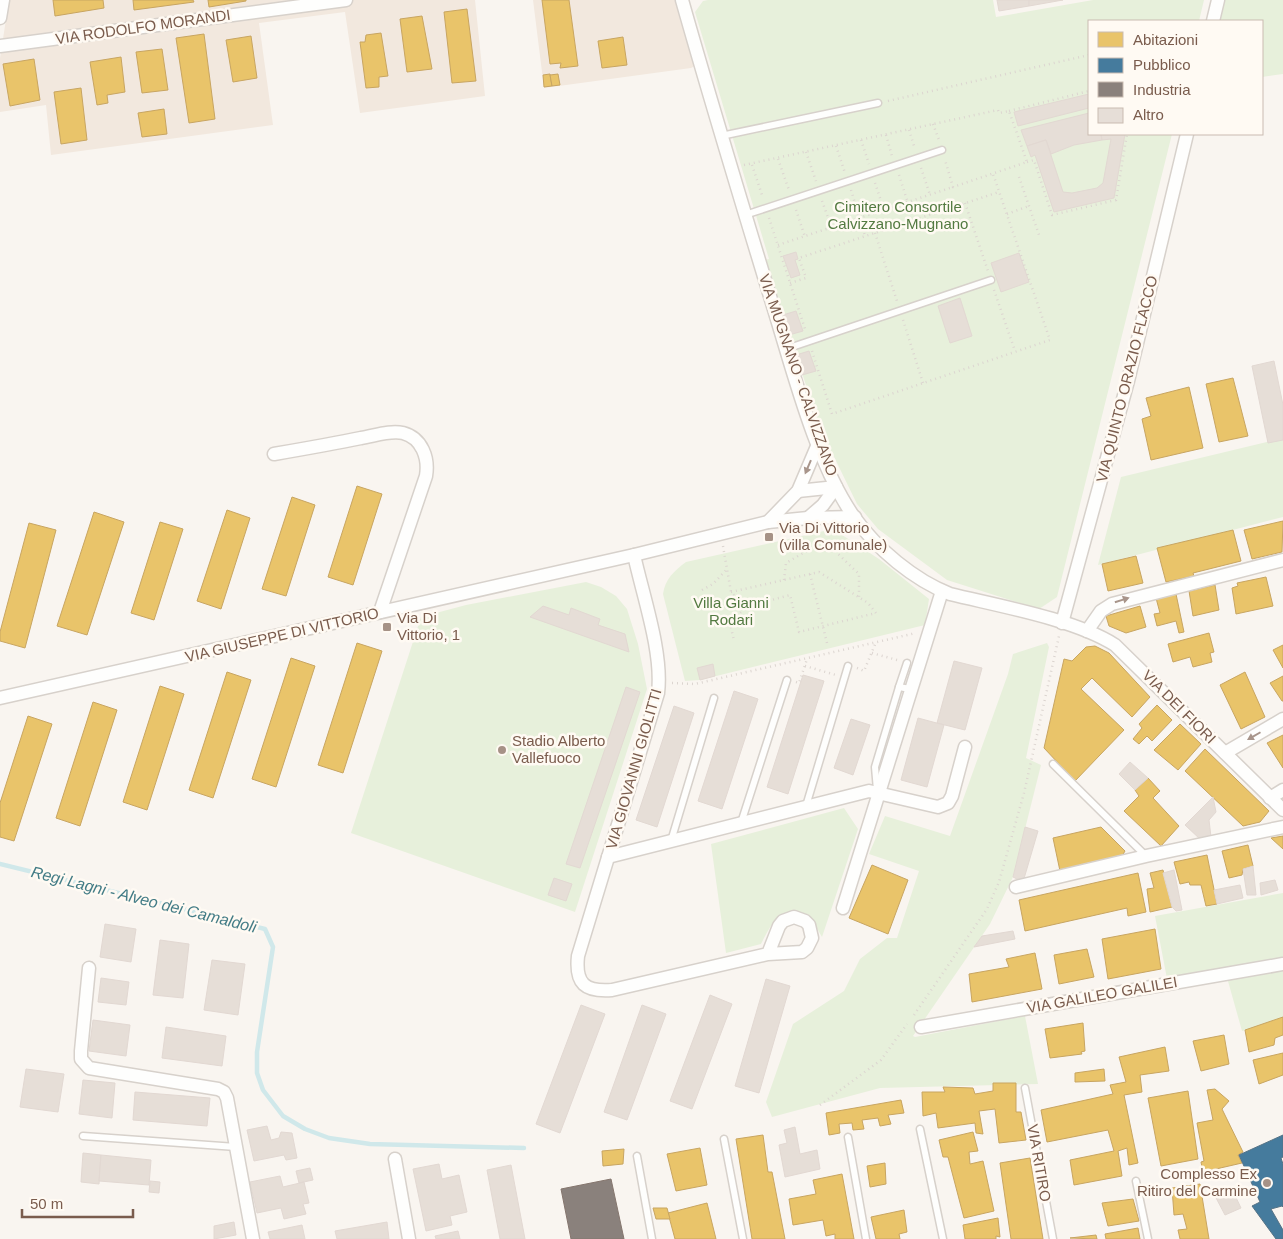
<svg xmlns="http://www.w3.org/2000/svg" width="1283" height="1239" font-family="Arial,sans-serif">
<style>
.residential{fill:#f2e8de}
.green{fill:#e7f0db}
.homes{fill:#e9c46a;stroke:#c8a561}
.public{fill:#457b9d;stroke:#557285}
.industry{fill:#8a817c;stroke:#85766e}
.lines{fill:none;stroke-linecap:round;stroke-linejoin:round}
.stream{stroke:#d0e8ea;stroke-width:4.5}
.building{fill:#e6ded7;stroke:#e2d8d2}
.service-casing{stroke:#d7d1cb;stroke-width:9}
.minor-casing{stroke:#d7d1cb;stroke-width:15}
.path{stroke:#dcd5d0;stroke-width:2.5;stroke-dasharray:1 4;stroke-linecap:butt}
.service{stroke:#fefefd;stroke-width:6}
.minor{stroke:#fefefd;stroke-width:12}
.oneway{fill:#a8958b}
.poi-dot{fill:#a69286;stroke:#fffaf3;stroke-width:2}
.labels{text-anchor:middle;stroke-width:5;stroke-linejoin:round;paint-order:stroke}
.street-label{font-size:15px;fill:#7a5c4d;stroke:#fffaf3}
.park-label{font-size:15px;fill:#537a41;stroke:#fffaf3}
.poi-label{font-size:15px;fill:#7a5c4d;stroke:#fffaf3;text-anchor:start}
.water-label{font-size:16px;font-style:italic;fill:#437c86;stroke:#fffaf3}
</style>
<rect width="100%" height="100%" fill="#f9f5f0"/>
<g class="residential">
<path d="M 9,0 L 475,0 L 485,96 L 360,113 L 345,12 L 259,23 L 273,125 L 51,155 L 46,105 L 0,112 L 0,58 Z"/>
<path d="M 533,0 L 676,0 L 696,65 L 691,68 L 544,88 Z"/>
</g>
<g class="green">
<path d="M 708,0 L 993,0 L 996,17 L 1093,0 L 1204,0 L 1199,21 L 1089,21 L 1089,134 L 1172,134 L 1057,597 L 1039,609 L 947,580 L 878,529 L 857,504 L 820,428 L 765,260 L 769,259 L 695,12 L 703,1 Z"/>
<path d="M 1225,0 L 1283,0 L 1283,74 L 1262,77 L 1262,21 L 1220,21 Z"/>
<path d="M 1283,438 L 1283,517 L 1098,565 L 1121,477 Z"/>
<path d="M 833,529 L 879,559 L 929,599 L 925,625 L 700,680 L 685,681 L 663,594 C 665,579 674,571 686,562 Z"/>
<path d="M 586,582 L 601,587 L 616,596 L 627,609 L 638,644 L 647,689 L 575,912 L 351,833 L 421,617 L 466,605 Z"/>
<path d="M 1047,643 L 1049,647 L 1026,758 L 1041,765 L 1013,877 L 990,924 L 913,1036 L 915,1037 L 1025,1016 L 1038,1084 L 880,1088 L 772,1117 L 766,1102 L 793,1024 L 844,991 L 860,959 L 887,938 L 897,938 L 919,871 L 869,854 L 885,816 L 950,836 L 1008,674 L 1013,654 Z"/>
<path d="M 844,808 L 858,829 L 822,937 L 809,915 C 780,907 773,920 761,944 L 726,953 L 711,844 Z"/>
<path d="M 1283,893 L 1283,1019 L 1242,1031 L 1226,974 L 1168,984 L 1155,916 Z"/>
</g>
<g class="homes">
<path d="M 53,0 L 103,0 L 104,8 L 55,16 Z"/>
<path d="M 133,0 L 193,0 L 194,2 L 134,10 Z"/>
<path d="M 208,0 L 246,0 L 246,1 L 209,7 Z"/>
<path d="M 542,0 L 569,0 L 578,66 L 560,68 L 561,63 L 550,64 Z"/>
<path d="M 467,9 L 476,81 L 452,83 L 444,12 Z"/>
<path d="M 422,16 L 432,69 L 407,72 L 400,19 Z"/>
<path d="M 381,33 L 388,76 L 379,77 L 379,87 L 366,88 L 360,42 L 365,42 L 366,35 Z"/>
<path d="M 204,34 L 215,119 L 189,123 L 176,38 Z"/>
<path d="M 251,36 L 257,78 L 233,82 L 226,40 Z"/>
<path d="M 623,37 L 627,65 L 602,68 L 598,41 Z"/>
<path d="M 162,49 L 168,90 L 142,93 L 136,52 Z"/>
<path d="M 121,57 L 125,92 L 107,95 L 108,103 L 97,105 L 90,62 Z"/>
<path d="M 34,59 L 40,100 L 10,106 L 3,64 Z"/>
<path d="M 550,74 L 552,86 L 544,87 L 543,75 Z"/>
<path d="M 558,74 L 560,85 L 552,86 L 550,75 Z"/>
<path d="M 81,88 L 87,140 L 61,144 L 54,92 Z"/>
<path d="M 164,109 L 167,134 L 142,137 L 138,113 Z"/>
<path d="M 1233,378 L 1248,436 L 1219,442 L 1206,384 Z"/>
<path d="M 1189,387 L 1203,448 L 1151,460 L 1142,419 L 1151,416 L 1146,398 Z"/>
<path d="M 357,486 L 382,494 L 353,585 L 328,577 Z"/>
<path d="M 292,497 L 315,505 L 286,596 L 262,589 Z"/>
<path d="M 227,510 L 250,518 L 221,609 L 197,601 Z"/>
<path d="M 94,512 L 124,522 L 87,635 L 57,626 Z"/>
<path d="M 1283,521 L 1282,552 L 1252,559 L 1244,530 Z"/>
<path d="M 160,522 L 183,529 L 154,620 L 131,613 Z"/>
<path d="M 29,523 L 56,530 L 25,648 L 0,641 L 0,632 Z"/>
<path d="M 1233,530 L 1241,561 L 1193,573 L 1194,576 L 1166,582 L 1157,548 Z"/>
<path d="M 1136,556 L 1143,583 L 1108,591 L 1102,564 Z"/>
<path d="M 1266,577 L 1273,606 L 1236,614 L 1232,588 L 1238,586 L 1237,583 Z"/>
<path d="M 1215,585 L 1219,610 L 1193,616 L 1189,591 Z"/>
<path d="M 1176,594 L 1184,632 L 1179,633 L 1176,621 L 1157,626 L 1154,614 L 1160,613 L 1156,598 Z"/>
<path d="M 1140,606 L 1146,627 L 1126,633 L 1109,626 L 1106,616 Z"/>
<path d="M 1209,633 L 1214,652 L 1210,653 L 1212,662 L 1193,667 L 1190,657 L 1173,662 L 1168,644 Z"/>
<path d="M 357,643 L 382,651 L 343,773 L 318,765 Z"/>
<path d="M 1283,645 L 1283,668 L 1273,650 Z"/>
<path d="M 1095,646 L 1109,653 L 1150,697 L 1132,717 L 1092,678 L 1081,689 L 1124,730 L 1075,781 L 1044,748 L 1064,659 L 1072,661 L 1086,647 Z"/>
<path d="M 291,658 L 315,666 L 276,787 L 252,779 Z"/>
<path d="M 227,672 L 251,680 L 213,798 L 189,790 Z"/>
<path d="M 1245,672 L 1265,717 L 1241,729 L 1220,685 Z"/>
<path d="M 1283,676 L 1283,701 L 1282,701 L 1270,683 Z"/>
<path d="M 160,686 L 184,694 L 147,810 L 123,802 Z"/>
<path d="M 93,702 L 117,710 L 80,826 L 56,818 Z"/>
<path d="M 1157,705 L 1172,720 L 1152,741 L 1147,736 L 1139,744 L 1133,739 L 1142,728 L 1139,724 Z"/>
<path d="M 28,716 L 52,724 L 14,841 L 0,837 L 0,803 Z"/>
<path d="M 1180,724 L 1201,744 L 1178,770 L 1154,750 Z"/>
<path d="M 1283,735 L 1283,768 L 1267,743 Z"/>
<path d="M 1205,749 L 1269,811 L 1260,822 L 1243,826 L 1185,771 Z"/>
<path d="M 1148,778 L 1160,791 L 1153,798 L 1179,826 L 1161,846 L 1124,811 L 1139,796 L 1135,790 Z"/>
<path d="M 1101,827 L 1125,851 L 1122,856 L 1060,871 L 1053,838 Z"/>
<path d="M 1283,836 L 1283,849 L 1271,838 Z"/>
<path d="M 1248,845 L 1253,866 L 1243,869 L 1242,875 L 1229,878 L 1222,851 Z"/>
<path d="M 1207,855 L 1217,904 L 1206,906 L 1201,885 L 1190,885 L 1189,882 L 1180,884 L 1174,862 Z"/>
<path d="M 872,865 L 908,880 L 888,934 L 849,918 Z"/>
<path d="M 1163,870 L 1172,907 L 1150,912 L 1147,889 L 1154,888 L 1150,873 Z"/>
<path d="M 1138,873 L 1146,912 L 1128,916 L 1127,908 L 1025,931 L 1019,900 Z"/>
<path d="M 1155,929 L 1161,969 L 1108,979 L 1102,939 Z"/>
<path d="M 1087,949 L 1094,977 L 1059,984 L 1054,955 Z"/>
<path d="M 1035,953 L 1042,989 L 972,1002 L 969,974 L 1009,967 L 1006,959 Z"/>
<path d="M 1283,1017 L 1283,1035 L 1275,1038 L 1274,1045 L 1249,1052 L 1245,1030 Z"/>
<path d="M 1083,1023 L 1085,1051 L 1081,1052 L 1082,1054 L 1050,1058 L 1045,1029 Z"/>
<path d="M 1224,1035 L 1229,1064 L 1201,1071 L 1193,1041 Z"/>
<path d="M 1165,1047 L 1169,1071 L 1140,1075 L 1142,1092 L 1124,1095 L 1138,1163 L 1129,1165 L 1127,1148 L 1118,1151 L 1122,1176 L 1074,1185 L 1070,1160 L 1114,1151 L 1108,1130 L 1047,1142 L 1041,1110 L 1113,1094 L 1110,1085 L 1126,1082 L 1119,1057 Z"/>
<path d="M 1283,1053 L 1283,1075 L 1259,1084 L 1253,1060 Z"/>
<path d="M 1104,1069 L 1105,1081 L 1075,1082 L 1075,1073 Z"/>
<path d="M 993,1083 L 1016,1083 L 1016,1112 L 1021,1112 L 1026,1140 L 999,1143 L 995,1109 L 979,1111 L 983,1134 L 976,1133 L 975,1123 L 938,1128 L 936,1113 L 923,1116 L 922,1092 L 945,1092 L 943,1087 L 973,1088 L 975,1094 L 993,1091 Z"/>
<path d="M 1215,1089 L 1229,1101 L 1222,1109 L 1243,1152 L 1238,1155 L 1242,1163 L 1203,1172 L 1201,1162 L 1204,1161 L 1197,1123 L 1213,1120 L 1207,1090 Z"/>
<path d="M 1188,1091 L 1198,1159 L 1161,1166 L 1148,1098 Z"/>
<path d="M 901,1100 L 904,1113 L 888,1115 L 891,1124 L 880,1126 L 878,1118 L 862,1120 L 864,1129 L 853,1130 L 852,1123 L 839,1124 L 840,1133 L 829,1135 L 826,1113 Z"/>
<path d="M 973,1132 L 978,1151 L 969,1152 L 970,1164 L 983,1161 L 994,1211 L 964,1218 L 948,1157 L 943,1157 L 939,1140 Z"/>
<path d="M 763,1135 L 768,1172 L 772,1172 L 785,1239 L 752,1239 L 736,1139 Z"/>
<path d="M 700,1148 L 707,1185 L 676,1191 L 667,1154 Z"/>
<path d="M 624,1149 L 623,1164 L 603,1166 L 602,1151 Z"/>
<path d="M 1030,1158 L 1043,1239 L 1011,1239 L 1000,1163 Z"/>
<path d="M 885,1163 L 886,1184 L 870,1187 L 867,1166 Z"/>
<path d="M 842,1174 L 854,1239 L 835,1239 L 835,1234 L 826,1236 L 823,1220 L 793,1225 L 789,1199 L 816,1194 L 813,1180 Z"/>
<path d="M 1200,1184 L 1209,1239 L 1180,1239 L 1178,1230 L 1187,1229 L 1183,1214 L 1174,1215 L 1172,1188 Z"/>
<path d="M 1133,1199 L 1139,1221 L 1108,1226 L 1102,1203 Z"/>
<path d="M 707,1203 L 716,1239 L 675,1239 L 668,1213 Z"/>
<path d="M 653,1208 L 667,1208 L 670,1219 L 656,1219 Z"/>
<path d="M 904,1210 L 907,1232 L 899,1234 L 900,1239 L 876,1239 L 871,1217 Z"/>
<path d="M 998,1218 L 1000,1237 L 996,1236 L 996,1239 L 965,1239 L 963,1225 Z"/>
<path d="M 1138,1228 L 1140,1239 L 1106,1239 L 1105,1234 Z"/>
<path d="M 1096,1235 L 1097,1239 L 1070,1238 Z"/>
</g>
<path class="public" d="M 1283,1135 L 1283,1157 L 1281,1158 L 1283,1164 L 1283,1207 L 1282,1206 L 1271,1209 L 1283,1230 L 1283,1239 L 1276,1239 L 1252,1206 L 1260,1202 L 1239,1155 Z"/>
<path class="industry" d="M 611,1179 L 624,1239 L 571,1239 L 561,1189 Z"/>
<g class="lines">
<path class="stream" d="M 0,864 L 265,929 L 273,947 L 257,1052 L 257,1073 L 263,1090 L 283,1116 L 305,1129 L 329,1138 L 370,1144 L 524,1148"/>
</g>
<g class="building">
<path d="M 997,0 L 1029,0 L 1029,6 L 999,11 Z"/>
<path d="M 1029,0 L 1063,0 L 1029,6 Z"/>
<path d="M 1089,94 L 1089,108 L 1018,126 L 1014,112 Z"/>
<path d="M 1089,113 L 1089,134 L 1101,134 L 1102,140 L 1074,145 L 1051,154 L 1046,140 L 1027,146 L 1021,130 Z"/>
<path d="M 1101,134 L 1125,134 L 1114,198 L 1054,212 L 1035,155 L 1031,157 L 1027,146 L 1046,140 L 1063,192 L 1072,193 L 1097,188 L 1103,183 L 1111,139 L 1102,140 Z"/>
<path d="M 796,252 L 798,259 L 795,260 L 800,275 L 791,278 L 783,256 Z"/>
<path d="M 1019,253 L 1029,282 L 1001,292 L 991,263 Z"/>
<path d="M 960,298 L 972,336 L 950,343 L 938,306 Z"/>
<path d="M 796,311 L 803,331 L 789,335 L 783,315 Z"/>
<path d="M 809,351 L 816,371 L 802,375 L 796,355 Z"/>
<path d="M 1274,361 L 1283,405 L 1283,440 L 1268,443 L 1252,366 Z"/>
<path d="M 543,606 L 569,615 L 571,608 L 600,619 L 598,625 L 625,634 L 629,652 L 530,617 Z"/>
<path d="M 954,661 L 982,668 L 965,730 L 937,723 Z"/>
<path d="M 713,664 L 715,676 L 700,680 L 697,668 Z"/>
<path d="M 803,675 L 824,681 L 788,794 L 767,787 Z"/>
<path d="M 626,687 L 640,692 L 580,868 L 566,864 Z"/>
<path d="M 734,691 L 758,699 L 722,809 L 698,801 Z"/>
<path d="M 674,706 L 694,713 L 657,827 L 636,820 Z"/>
<path d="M 918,718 L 944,725 L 927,787 L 901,780 Z"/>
<path d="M 851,719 L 870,725 L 853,775 L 834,768 Z"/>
<path d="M 1130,762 L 1148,778 L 1135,790 L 1119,774 Z"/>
<path d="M 1213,797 L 1216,812 L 1209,820 L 1211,837 L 1201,840 L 1185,825 Z"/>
<path d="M 1025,827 L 1038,831 L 1023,882 L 1013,877 Z"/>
<path d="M 1253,866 L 1256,895 L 1247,895 L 1243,869 Z"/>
<path d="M 1174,870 L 1182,910 L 1176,911 L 1172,907 L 1163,873 Z"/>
<path d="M 554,878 L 572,884 L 566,901 L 548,895 Z"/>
<path d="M 1275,880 L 1278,890 L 1261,895 L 1260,883 Z"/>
<path d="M 1240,885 L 1243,898 L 1217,904 L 1214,890 Z"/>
<path d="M 105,924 L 136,929 L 131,962 L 100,957 Z"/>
<path d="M 1013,931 L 1015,939 L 974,947 L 982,936 Z"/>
<path d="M 160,940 L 189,944 L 183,998 L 153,995 Z"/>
<path d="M 212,960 L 245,964 L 238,1015 L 204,1010 Z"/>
<path d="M 101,978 L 129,982 L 126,1005 L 98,1002 Z"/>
<path d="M 766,979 L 790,986 L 759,1093 L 735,1086 Z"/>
<path d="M 710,995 L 732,1004 L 692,1109 L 670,1101 Z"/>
<path d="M 581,1005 L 605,1014 L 560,1133 L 536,1124 Z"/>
<path d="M 642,1005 L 666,1014 L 627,1120 L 604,1112 Z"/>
<path d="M 93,1020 L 130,1025 L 126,1056 L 89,1051 Z"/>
<path d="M 166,1027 L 226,1036 L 222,1066 L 162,1058 Z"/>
<path d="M 26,1069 L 64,1074 L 58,1112 L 20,1107 Z"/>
<path d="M 83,1080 L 115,1083 L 112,1118 L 79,1114 Z"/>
<path d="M 135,1092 L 210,1098 L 207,1126 L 133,1120 Z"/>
<path d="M 267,1126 L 271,1140 L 279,1138 L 281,1132 L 292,1133 L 297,1158 L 286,1160 L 284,1155 L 254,1161 L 247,1130 Z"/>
<path d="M 795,1127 L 800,1154 L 817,1150 L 820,1169 L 785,1177 L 779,1145 L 787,1143 L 784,1130 Z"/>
<path d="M 83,1153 L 101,1155 L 99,1184 L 81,1182 Z"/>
<path d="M 101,1155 L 151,1160 L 149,1185 L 99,1181 Z"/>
<path d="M 439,1164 L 442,1179 L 459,1175 L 467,1212 L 450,1216 L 452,1225 L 426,1231 L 413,1169 Z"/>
<path d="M 511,1165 L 525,1239 L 500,1239 L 487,1170 Z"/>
<path d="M 310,1168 L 313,1180 L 299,1183 L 296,1171 Z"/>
<path d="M 280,1176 L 283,1187 L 304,1182 L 309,1203 L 303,1204 L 306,1214 L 284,1219 L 281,1208 L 257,1213 L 250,1182 Z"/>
<path d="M 150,1181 L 160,1182 L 159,1193 L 149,1192 Z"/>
<path d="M 1231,1187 L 1241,1208 L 1225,1215 L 1214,1194 Z"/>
<path d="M 234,1222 L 236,1235 L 214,1239 L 214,1226 Z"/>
<path d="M 387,1222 L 389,1239 L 337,1239 L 335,1231 Z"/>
<path d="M 302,1225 L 305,1239 L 270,1239 L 268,1232 Z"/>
<path d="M 458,1231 L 460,1239 L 436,1239 L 435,1236 Z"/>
</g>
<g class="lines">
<defs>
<g id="service">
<path d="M 721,136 L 878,103"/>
<path d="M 745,215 L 942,150"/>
<path d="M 786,349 L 991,280"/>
<path d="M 899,687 L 907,663"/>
<path d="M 1053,764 L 1146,856"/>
<path d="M 877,790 L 875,767 L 899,687 L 910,689"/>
<path d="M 806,806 L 848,666"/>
<path d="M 741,823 L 787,680"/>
<path d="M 671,841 L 714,698"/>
<path d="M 1025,1088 L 1053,1239"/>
<path d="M 920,1129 L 943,1239"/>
<path d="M 83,1136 L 236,1147"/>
<path d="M 848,1137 L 866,1239"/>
<path d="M 724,1139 L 743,1239"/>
<path d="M 637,1156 L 652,1239"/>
<path d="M 1136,1181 L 1148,1239"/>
</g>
<g id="minor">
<path d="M 682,0 C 712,106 744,211 776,316 C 795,378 817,464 854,517 C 877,549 914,580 950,594 C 999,606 1074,619 1115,645 L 1283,810"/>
<path d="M 0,18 L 3,0"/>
<path d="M 1213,21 L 1218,0"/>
<path d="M 0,46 L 346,0"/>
<path d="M 274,454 C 303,449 332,444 361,438 C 374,436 390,430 403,433 C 422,438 429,458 426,476 L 380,612"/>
<path d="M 798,491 L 836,487"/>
<path d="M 808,518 L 823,505 L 836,487"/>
<path d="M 768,522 L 798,491 L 818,444"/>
<path d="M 634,555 C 643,596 663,653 658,693 L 578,956 C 575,984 585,992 612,990 L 768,954 L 802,952 L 807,948 L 812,938 L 809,925 L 805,921 L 794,917 L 783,921 L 779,926 L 768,954"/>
<path d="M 1062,623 L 1128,381 L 1187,134"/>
<path d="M 1087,631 L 1101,611 L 1112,604 L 1283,560"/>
<path d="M 0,698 L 634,555 L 768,522 L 808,518 L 855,517"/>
<path d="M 1225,753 L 1283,719"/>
<path d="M 1270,798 L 1283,790"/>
<path d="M 608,857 L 869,791 L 938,807 L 948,803 L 952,796 L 965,747"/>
<path d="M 1016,887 L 1146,856 L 1283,827"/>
<path d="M 843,908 L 942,591"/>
<path d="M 89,968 L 81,1051 L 81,1059 L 89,1068 L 218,1089 L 224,1092 L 227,1098 L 253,1239"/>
<path d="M 921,1027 L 1283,964"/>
<path d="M 395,1159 L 409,1239"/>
</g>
</defs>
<use href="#service" class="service-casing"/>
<use href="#minor" class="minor-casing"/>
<g class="path">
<path d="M 888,101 L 1089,55"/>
<path d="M 1009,111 L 1089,91"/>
<path d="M 933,124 L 939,140"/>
<path d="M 909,130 L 915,149"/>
<path d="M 886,135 L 892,156"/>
<path d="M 861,140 L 869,164"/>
<path d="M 836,146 L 845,173"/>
<path d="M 806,152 L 816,181"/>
<path d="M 778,159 L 789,190"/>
<path d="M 1027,162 L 1034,160 L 1052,215 L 1116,200 L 1127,134"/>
<path d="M 744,165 L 998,110 L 999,113 L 1009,111 L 1027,162 L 953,187 L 945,160"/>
<path d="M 752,165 L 763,198"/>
<path d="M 921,168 L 930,195"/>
<path d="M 899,175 L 908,203"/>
<path d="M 1019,177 L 1039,235"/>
<path d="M 875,183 L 884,210"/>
<path d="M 851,190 L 865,236"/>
<path d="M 822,201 L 832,228"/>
<path d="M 965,203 L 988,271"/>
<path d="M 796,210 L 805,237"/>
<path d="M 1007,214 L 1029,206"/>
<path d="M 769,218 L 806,332"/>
<path d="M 875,233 L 897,301"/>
<path d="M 778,245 L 953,187"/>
<path d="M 790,283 L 806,278 L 799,258 L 999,192"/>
<path d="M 994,290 L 1015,351"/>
<path d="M 903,320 L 923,383"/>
<path d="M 812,351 L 832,414 L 1050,340 L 993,174"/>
<path d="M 723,546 L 731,592 L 746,607 L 730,623 L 734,641"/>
<path d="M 810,574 L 827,643"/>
<path d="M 784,580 L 786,563 L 810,549 L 835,551 L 859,574 L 859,597"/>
<path d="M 702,590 L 713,584 L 728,568"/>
<path d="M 731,592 L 819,572 L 868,603 L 876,613 L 799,632 L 790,595 L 746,607"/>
<path d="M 872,653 L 897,660"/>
<path d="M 805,666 L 836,675"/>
<path d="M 857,668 L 864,671 L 876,642"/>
<path d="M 796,682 L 799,683 L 807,659"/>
<path d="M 672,683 L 695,684 L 916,633"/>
<path d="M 914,1015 L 987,909 L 999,882 L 1024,793 L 1059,636"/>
<path d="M 820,1105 L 881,1060 L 907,1024"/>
</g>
<use href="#service" class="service"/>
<use href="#minor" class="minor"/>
</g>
<defs><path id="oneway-solid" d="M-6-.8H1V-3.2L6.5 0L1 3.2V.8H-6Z" transform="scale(1.25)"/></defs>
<g class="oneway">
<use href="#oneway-solid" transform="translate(808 467) rotate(113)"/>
<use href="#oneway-solid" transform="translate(1122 600) rotate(-18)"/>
<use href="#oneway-solid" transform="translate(1254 736) rotate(150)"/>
</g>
<g class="poi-dot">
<rect x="764" y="532" width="10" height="10" rx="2.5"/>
<rect x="382" y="622" width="10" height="10" rx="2.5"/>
<circle cx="502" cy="750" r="5"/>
<circle cx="1267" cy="1183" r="5"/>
</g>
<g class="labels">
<g class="street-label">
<text transform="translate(143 27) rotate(-8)" y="5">VIA RODOLFO MORANDI</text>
<text transform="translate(798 375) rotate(71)" y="5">VIA MUGNANO - CALVIZZANO</text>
<text transform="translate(1127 379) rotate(-76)" y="5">VIA QUINTO ORAZIO FLACCO</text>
<text transform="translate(282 635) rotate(-13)" y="5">VIA GIUSEPPE DI VITTORIO</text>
<text transform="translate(1179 707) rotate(45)" y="5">VIA DEI FIORI</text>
<text transform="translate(634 769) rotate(-74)" y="5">VIA GIOVANNI GIOLITTI</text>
<text transform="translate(1102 995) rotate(-10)" y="5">VIA GALILEO GALILEI</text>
<text transform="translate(1039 1163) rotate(80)" y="5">VIA RITIRO</text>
</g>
<g class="park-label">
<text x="898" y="212">Cimitero Consortile<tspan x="898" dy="17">Calvizzano-Mugnano</tspan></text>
<text x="731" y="608">Villa Gianni<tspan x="731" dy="17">Rodari</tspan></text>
</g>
<g class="poi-label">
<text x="779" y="533">Via Di Vittorio<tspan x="779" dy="17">(villa Comunale)</tspan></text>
<text x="397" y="623">Via Di<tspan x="397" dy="17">Vittorio, 1</tspan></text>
<text x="512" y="746">Stadio Alberto<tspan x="512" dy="17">Vallefuoco</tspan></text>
<text x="1257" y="1179" text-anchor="end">Complesso Ex<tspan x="1257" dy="17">Ritiro del Carmine</tspan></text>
</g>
<g class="water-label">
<text transform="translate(144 899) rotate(14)" y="6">Regi Lagni - Alveo dei Camaldoli</text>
</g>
</g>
<rect x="1088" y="20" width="175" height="115" fill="#fffaf3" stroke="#cabbb1"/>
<rect x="1098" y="32" width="25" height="15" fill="#e9c46a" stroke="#cabbb1"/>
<text x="1133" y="45" font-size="15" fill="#7a5c4d">Abitazioni</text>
<rect x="1098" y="58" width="25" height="15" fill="#457b9d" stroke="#cabbb1"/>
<text x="1133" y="70" font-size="15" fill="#7a5c4d">Pubblico</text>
<rect x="1098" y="82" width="25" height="15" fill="#8a817c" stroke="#cabbb1"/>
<text x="1133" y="95" font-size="15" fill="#7a5c4d">Industria</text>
<rect x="1098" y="108" width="25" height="15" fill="#e6ded7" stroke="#cabbb1"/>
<text x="1133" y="120" font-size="15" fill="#7a5c4d">Altro</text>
<path d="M22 1209v8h111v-8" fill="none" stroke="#7a5c4d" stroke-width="2.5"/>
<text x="30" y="1209" font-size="15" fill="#7a5c4d" stroke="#fffaf3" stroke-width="4" paint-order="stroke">50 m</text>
</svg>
